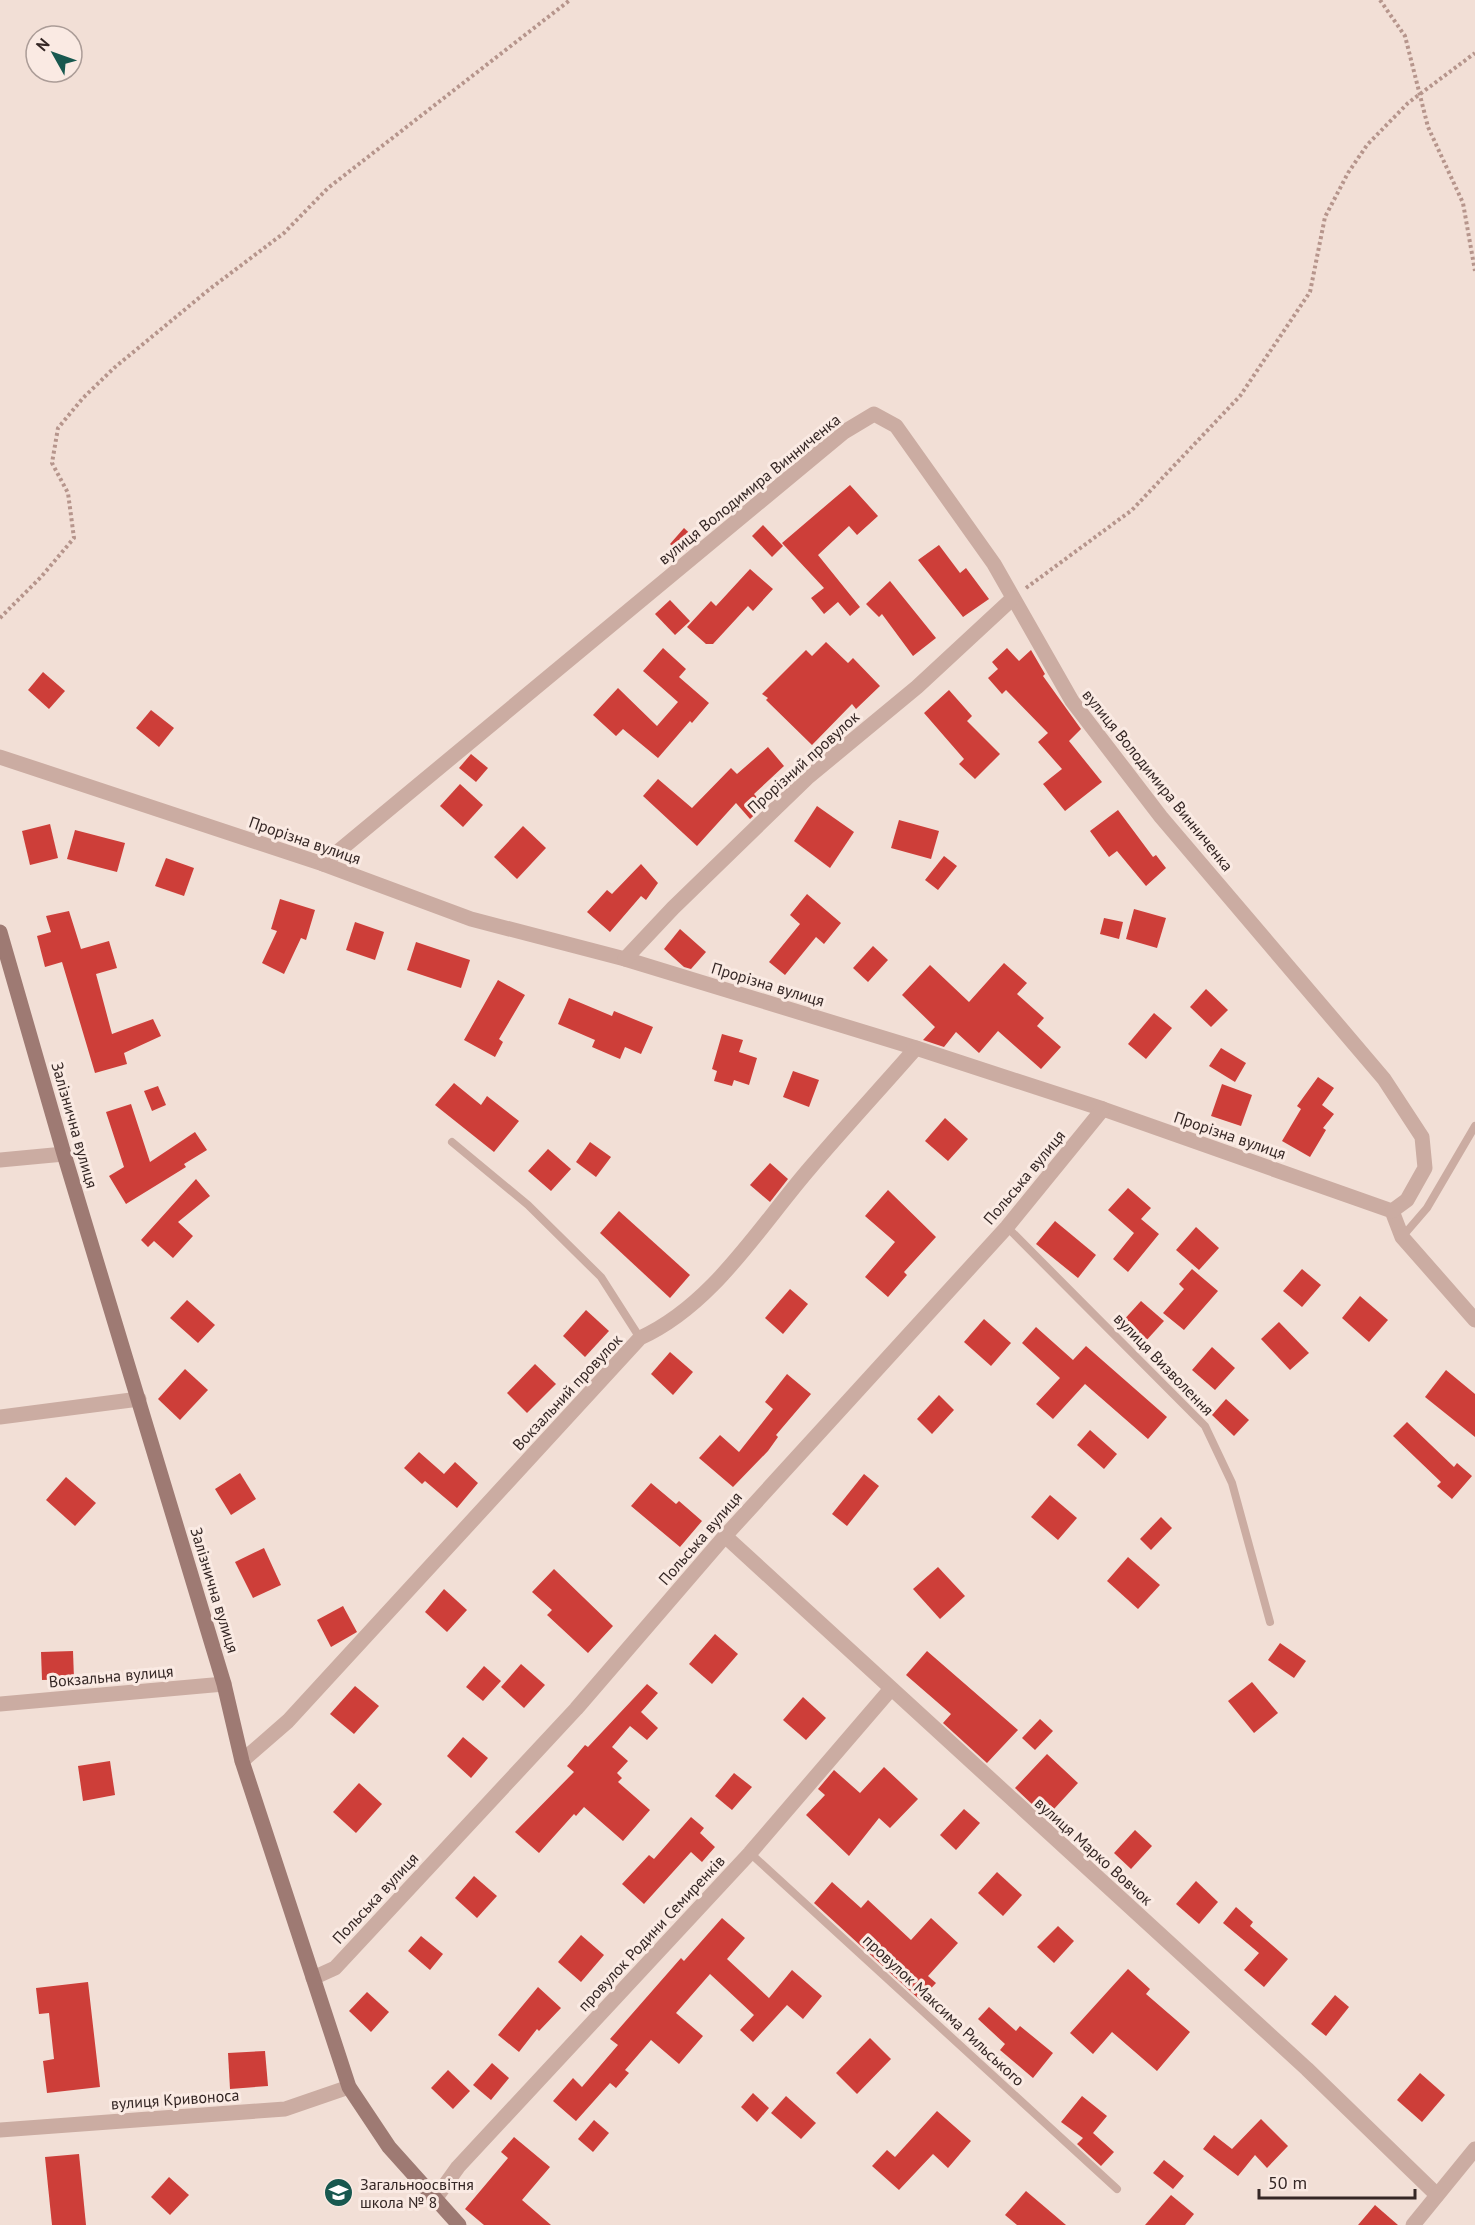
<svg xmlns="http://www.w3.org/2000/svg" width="1475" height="2225" font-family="'PT Sans',sans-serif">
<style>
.building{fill:#cd3e39}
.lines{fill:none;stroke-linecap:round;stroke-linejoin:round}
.path{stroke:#b6958c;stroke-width:4;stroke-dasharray:3 3;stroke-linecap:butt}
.lane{stroke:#cbaca2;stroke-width:8}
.street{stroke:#cbaca2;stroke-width:15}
.secondary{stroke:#9e7a73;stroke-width:15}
.labels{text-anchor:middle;stroke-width:6;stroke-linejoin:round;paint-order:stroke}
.street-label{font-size:16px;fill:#352725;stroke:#faeae3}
.poi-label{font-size:16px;fill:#352725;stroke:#faeae3;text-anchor:start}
</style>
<rect width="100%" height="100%" fill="#f2dfd6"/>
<g class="building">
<path d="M 850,485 L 878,516 L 857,535 L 849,526 L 818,555 L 860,607 L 850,616 L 838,602 L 824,614 L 811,598 L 824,588 L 782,543 Z"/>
<path d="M 763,525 L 783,546 L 772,557 L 752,536 Z"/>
<path d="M 684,528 L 698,541 L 682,554 L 670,544 Z"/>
<path d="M 939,545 L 960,573 L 966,568 L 989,599 L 963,617 L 918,560 Z"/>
<path d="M 750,569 L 773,589 L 753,611 L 748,606 L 713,644 L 706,644 L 687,627 L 711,601 L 716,606 Z"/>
<path d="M 890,581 L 936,638 L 913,656 L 882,614 L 879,617 L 866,604 Z"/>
<path d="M 670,600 L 690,621 L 675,635 L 655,614 Z"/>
<path d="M 826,642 L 848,663 L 853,658 L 880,686 L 856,709 L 852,704 L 812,745 L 766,700 L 768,698 L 762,694 L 806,650 L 812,656 Z"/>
<path d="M 663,648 L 686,669 L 679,677 L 709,703 L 692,723 L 690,721 L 658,758 L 623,729 L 616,736 L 593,715 L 618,688 L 657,726 L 678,702 L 643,671 Z"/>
<path d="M 1007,648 L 1019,661 L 1031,650 L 1045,674 L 1043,676 L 1081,729 L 1069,741 L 1102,782 L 1065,811 L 1043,784 L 1062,769 L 1038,742 L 1048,733 L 1006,690 L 1002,694 L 988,678 L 998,669 L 992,662 Z"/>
<path d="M 43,672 L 65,691 L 49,709 L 28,690 Z"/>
<path d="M 949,690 L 972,716 L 967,721 L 1000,754 L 975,779 L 959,764 L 964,759 L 924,713 Z"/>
<path d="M 151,710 L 174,728 L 159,747 L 136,728 Z"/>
<path d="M 768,747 L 784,766 L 754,794 L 764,806 L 750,819 L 736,803 L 697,846 L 643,796 L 658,779 L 692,808 L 731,768 L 737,774 Z"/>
<path d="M 471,754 L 488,768 L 476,782 L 459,768 Z"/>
<path d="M 460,784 L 483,805 L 463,827 L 440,806 Z"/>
<path d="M 817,806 L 854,832 L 830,868 L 794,841 Z"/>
<path d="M 1118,810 L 1153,857 L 1156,855 L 1166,868 L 1146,886 L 1117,851 L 1109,857 L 1090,831 Z"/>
<path d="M 899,820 L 939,831 L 931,859 L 891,848 Z"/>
<path d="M 50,824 L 58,858 L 30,865 L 22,831 Z"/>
<path d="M 523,826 L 546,848 L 517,879 L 494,857 Z"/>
<path d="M 75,830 L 125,843 L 117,872 L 67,859 Z"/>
<path d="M 944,856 L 957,866 L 938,890 L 925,880 Z"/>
<path d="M 166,858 L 194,868 L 184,896 L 155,886 Z"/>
<path d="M 641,864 L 658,883 L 646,900 L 641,896 L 610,932 L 587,912 L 607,890 L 612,894 Z"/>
<path d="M 807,894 L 841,923 L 824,944 L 816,937 L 785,975 L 769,962 L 800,924 L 790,915 Z"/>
<path d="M 280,899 L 315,910 L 306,940 L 301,938 L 284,974 L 262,963 L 277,931 L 271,929 Z"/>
<path d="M 1134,909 L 1166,918 L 1157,948 L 1126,939 Z"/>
<path d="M 69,911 L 81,949 L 109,941 L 117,968 L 96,974 L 112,1034 L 153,1019 L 161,1036 L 124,1053 L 127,1064 L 95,1073 L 62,962 L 45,967 L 37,936 L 51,932 L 46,916 Z"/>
<path d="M 1104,918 L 1123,922 L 1119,939 L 1100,934 Z"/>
<path d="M 355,922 L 384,932 L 375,960 L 346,950 Z"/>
<path d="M 680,929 L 706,952 L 691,969 L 684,967 L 664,949 Z"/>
<path d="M 416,942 L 470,960 L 461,988 L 407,970 Z"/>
<path d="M 873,946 L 888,960 L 868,982 L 853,968 Z"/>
<path d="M 1004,963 L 1027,983 L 1017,994 L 1044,1018 L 1037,1026 L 1061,1047 L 1041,1069 L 998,1031 L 979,1053 L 956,1032 L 944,1047 L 923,1040 L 935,1027 L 902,995 L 930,965 L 969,1002 Z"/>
<path d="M 498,980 L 525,995 L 499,1039 L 503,1042 L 495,1057 L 464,1040 Z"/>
<path d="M 1206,989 L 1228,1010 L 1211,1027 L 1190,1007 Z"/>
<path d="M 569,998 L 612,1016 L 614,1011 L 653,1027 L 641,1054 L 625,1047 L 620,1059 L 592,1047 L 595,1040 L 558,1024 Z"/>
<path d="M 1154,1013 L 1172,1028 L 1146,1059 L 1128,1044 Z"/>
<path d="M 722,1034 L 743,1040 L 739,1052 L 757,1058 L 749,1085 L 734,1080 L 732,1086 L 714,1081 L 717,1071 L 712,1069 Z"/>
<path d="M 1221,1048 L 1246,1063 L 1235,1082 L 1209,1066 Z"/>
<path d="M 793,1071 L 819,1080 L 809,1107 L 783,1097 Z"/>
<path d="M 1318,1077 L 1334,1088 L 1322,1105 L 1334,1114 L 1323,1128 L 1326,1130 L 1310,1157 L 1282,1141 L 1301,1109 L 1297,1106 Z"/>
<path d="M 454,1083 L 481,1105 L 487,1096 L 519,1121 L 494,1152 L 435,1105 Z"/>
<path d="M 1222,1084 L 1252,1095 L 1241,1126 L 1211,1116 Z"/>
<path d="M 158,1086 L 166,1105 L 152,1111 L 144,1091 Z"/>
<path d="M 131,1104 L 150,1162 L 195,1132 L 207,1150 L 184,1164 L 186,1167 L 126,1204 L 109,1176 L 124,1167 L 106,1112 Z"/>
<path d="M 945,1118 L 968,1139 L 948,1161 L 925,1141 Z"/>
<path d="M 590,1142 L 611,1157 L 596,1177 L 576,1162 Z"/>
<path d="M 548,1149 L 571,1169 L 551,1191 L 528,1171 Z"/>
<path d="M 770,1163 L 788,1179 L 770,1202 L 750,1185 Z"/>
<path d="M 196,1179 L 210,1196 L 178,1222 L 193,1236 L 173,1258 L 154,1241 L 148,1247 L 141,1240 Z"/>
<path d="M 1128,1188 L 1151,1208 L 1141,1219 L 1159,1234 L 1128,1272 L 1113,1259 L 1134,1233 L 1108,1210 Z"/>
<path d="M 888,1190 L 936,1237 L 904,1272 L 907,1275 L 888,1297 L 865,1277 L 895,1242 L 865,1216 Z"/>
<path d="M 619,1211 L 690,1275 L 670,1298 L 600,1233 Z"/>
<path d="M 1055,1221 L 1096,1255 L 1078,1278 L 1036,1244 Z"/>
<path d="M 1196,1227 L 1219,1248 L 1199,1270 L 1176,1250 Z"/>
<path d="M 1192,1269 L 1218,1291 L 1184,1330 L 1163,1313 L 1184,1289 L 1179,1284 Z"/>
<path d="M 1302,1269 L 1321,1285 L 1302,1307 L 1283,1291 Z"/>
<path d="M 790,1289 L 808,1304 L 783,1334 L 765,1318 Z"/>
<path d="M 1360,1296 L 1388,1320 L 1369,1342 L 1342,1318 Z"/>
<path d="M 187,1300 L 215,1325 L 198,1343 L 170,1318 Z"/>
<path d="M 1141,1301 L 1164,1321 L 1144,1343 L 1121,1323 Z"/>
<path d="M 586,1310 L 609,1331 L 585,1357 L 563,1336 Z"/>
<path d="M 984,1319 L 1011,1343 L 991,1366 L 964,1342 Z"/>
<path d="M 1279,1322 L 1309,1353 L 1290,1370 L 1261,1339 Z"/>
<path d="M 1036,1327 L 1073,1360 L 1086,1346 L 1167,1417 L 1148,1439 L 1085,1384 L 1053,1419 L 1036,1404 L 1060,1378 L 1022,1343 Z"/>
<path d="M 1212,1347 L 1235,1368 L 1215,1390 L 1192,1370 Z"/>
<path d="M 670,1352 L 693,1372 L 673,1395 L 651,1374 Z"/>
<path d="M 535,1364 L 556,1384 L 527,1413 L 507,1393 Z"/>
<path d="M 185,1369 L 208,1390 L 180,1420 L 158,1399 Z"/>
<path d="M 1446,1370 L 1475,1394 L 1475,1437 L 1425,1397 Z"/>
<path d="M 787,1374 L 811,1394 L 776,1435 L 778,1437 L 768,1451 L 733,1487 L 699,1458 L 720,1435 L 739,1452 L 773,1409 L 765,1402 Z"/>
<path d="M 939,1395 L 954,1410 L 932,1434 L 917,1419 Z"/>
<path d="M 1226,1399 L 1249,1420 L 1234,1436 L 1212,1415 Z"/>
<path d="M 1407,1422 L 1454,1467 L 1457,1463 L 1472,1476 L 1452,1499 L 1437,1486 L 1441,1482 L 1393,1436 Z"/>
<path d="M 1090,1430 L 1117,1454 L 1104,1469 L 1077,1445 Z"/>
<path d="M 419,1452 L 444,1474 L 455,1462 L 478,1483 L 457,1508 L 425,1481 L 422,1484 L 404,1468 Z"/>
<path d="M 240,1473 L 256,1499 L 231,1515 L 215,1489 Z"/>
<path d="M 864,1474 L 879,1486 L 847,1526 L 832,1514 Z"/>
<path d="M 66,1477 L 96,1503 L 75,1526 L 46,1500 Z"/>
<path d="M 651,1483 L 676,1504 L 679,1501 L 702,1521 L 680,1547 L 631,1506 Z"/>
<path d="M 1050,1495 L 1077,1518 L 1058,1540 L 1031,1517 Z"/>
<path d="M 1161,1517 L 1172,1528 L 1151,1550 L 1140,1539 Z"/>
<path d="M 264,1548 L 281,1585 L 253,1598 L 235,1562 Z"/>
<path d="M 1128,1557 L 1160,1585 L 1138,1609 L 1107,1581 Z"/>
<path d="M 938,1567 L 965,1596 L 940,1619 L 913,1589 Z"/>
<path d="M 554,1569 L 613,1626 L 588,1653 L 547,1615 L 552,1610 L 532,1592 Z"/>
<path d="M 444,1589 L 467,1610 L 447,1632 L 425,1612 Z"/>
<path d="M 343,1606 L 357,1632 L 331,1647 L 317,1620 Z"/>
<path d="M 715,1634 L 738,1654 L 712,1684 L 689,1664 Z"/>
<path d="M 1280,1643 L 1306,1661 L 1294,1678 L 1268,1660 Z"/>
<path d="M 73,1651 L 74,1679 L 42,1680 L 41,1652 Z"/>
<path d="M 927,1651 L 1018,1730 L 987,1763 L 943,1723 L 951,1714 L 906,1675 Z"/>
<path d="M 521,1664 L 545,1685 L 524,1708 L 501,1687 Z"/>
<path d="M 484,1666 L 501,1681 L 483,1701 L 466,1687 Z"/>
<path d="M 1252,1682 L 1278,1713 L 1254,1733 L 1228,1701 Z"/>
<path d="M 647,1684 L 658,1693 L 641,1712 L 658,1728 L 647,1740 L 630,1726 L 612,1747 L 628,1761 L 617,1773 L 622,1778 L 618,1782 L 650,1810 L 623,1841 L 584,1807 L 576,1816 L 574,1814 L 539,1853 L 515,1832 L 574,1772 L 567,1766 L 585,1745 L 588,1747 Z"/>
<path d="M 355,1686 L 379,1706 L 354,1734 L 330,1714 Z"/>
<path d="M 803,1697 L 826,1718 L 806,1740 L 783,1720 Z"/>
<path d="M 1040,1719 L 1053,1731 L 1035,1750 L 1022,1738 Z"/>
<path d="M 463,1737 L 488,1758 L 471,1778 L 447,1756 Z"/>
<path d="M 1047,1754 L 1078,1783 L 1054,1809 L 1042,1798 L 1034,1806 L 1015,1788 Z"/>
<path d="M 110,1761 L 115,1795 L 83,1801 L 78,1766 Z"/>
<path d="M 884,1767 L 918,1799 L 890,1828 L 879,1818 L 849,1856 L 806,1815 L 825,1795 L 818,1789 L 834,1770 L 860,1793 Z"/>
<path d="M 734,1773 L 752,1787 L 732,1810 L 715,1796 Z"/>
<path d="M 359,1783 L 382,1804 L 356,1833 L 333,1812 Z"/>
<path d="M 964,1809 L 980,1823 L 956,1850 L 940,1835 Z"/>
<path d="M 691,1817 L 704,1828 L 700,1833 L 715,1847 L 702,1862 L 691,1852 L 644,1904 L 622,1884 L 649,1855 L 654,1859 Z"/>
<path d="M 1135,1830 L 1152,1846 L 1131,1869 L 1114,1853 Z"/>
<path d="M 997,1872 L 1022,1895 L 1003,1916 L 978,1893 Z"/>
<path d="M 474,1876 L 497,1896 L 477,1918 L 455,1898 Z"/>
<path d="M 1196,1881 L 1218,1902 L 1199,1924 L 1176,1904 Z"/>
<path d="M 832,1882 L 861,1908 L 868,1900 L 911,1940 L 931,1918 L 958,1943 L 928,1976 L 936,1983 L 920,2000 L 814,1903 Z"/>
<path d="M 1236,1907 L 1253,1922 L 1250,1926 L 1288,1959 L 1264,1987 L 1244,1970 L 1259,1953 L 1223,1923 Z"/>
<path d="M 722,1918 L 745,1938 L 727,1959 L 769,1998 L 792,1970 L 822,1996 L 803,2019 L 787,2005 L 753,2042 L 740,2030 L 754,2015 L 710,1974 L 676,2013 L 703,2036 L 679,2064 L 651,2040 L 625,2070 L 629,2073 L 616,2088 L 610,2083 L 576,2121 L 553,2101 L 573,2078 L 582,2087 L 618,2045 L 610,2039 L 681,1958 L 684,1961 Z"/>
<path d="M 1058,1926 L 1074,1941 L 1054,1963 L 1037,1947 Z"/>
<path d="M 581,1935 L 604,1955 L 581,1982 L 558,1962 Z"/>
<path d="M 421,1936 L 443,1954 L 430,1970 L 408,1951 Z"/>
<path d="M 1128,1969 L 1150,1989 L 1146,1994 L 1190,2032 L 1157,2071 L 1112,2032 L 1093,2054 L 1070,2033 Z"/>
<path d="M 88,1982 L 100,2087 L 47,2093 L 43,2061 L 54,2059 L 49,2013 L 39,2014 L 36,1988 Z"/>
<path d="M 538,1987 L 561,2008 L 539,2031 L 537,2029 L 519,2052 L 498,2035 Z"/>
<path d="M 367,1992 L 389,2012 L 371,2032 L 349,2011 Z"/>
<path d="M 1335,1995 L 1349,2007 L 1326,2036 L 1311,2024 Z"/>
<path d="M 989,2007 L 1016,2031 L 1020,2026 L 1053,2053 L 1033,2078 L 1000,2050 L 1005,2044 L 978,2019 Z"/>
<path d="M 870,2038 L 891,2059 L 857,2094 L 836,2073 Z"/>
<path d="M 265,2051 L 268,2086 L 230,2089 L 228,2053 Z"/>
<path d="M 492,2063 L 509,2078 L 491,2100 L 473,2085 Z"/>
<path d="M 448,2070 L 470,2091 L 453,2109 L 431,2088 Z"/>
<path d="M 1420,2073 L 1445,2095 L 1422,2122 L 1397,2100 Z"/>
<path d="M 753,2093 L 769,2108 L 757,2122 L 741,2107 Z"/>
<path d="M 786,2096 L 816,2123 L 801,2139 L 771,2113 Z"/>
<path d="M 1082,2096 L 1107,2116 L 1093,2133 L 1114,2152 L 1101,2166 L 1077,2144 L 1083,2138 L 1061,2122 Z"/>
<path d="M 937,2111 L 971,2141 L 948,2168 L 933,2154 L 899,2190 L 872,2166 L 887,2150 L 895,2157 Z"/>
<path d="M 1261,2119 L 1288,2146 L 1267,2168 L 1255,2155 L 1238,2176 L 1203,2149 L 1214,2135 L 1232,2149 Z"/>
<path d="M 594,2120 L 609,2133 L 593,2152 L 578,2139 Z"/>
<path d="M 514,2137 L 550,2167 L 522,2200 L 551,2225 L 484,2225 L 465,2209 L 508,2158 L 501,2152 Z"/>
<path d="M 79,2154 L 86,2225 L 52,2225 L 45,2157 Z"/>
<path d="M 1164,2160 L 1184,2176 L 1173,2189 L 1153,2173 Z"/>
<path d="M 169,2177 L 189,2195 L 170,2215 L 151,2197 Z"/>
<path d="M 1026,2191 L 1066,2225 L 1017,2225 L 1005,2215 Z"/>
<path d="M 1171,2195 L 1194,2214 L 1185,2225 L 1145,2225 Z"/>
<path d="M 1375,2205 L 1398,2225 L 1358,2225 Z"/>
</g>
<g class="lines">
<g class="path">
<path d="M 1380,0 L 1405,36 L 1428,127 L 1463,203 L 1475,271"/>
<path d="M 1026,588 L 1132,510 L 1240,396 L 1310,292 L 1325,217 L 1348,173 L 1367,145 L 1408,103 L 1475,53"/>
<path d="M 0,618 L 41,577 L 74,538 L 68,493 L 52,463 L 58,428 L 83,398 L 114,368 L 211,288 L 284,233 L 328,188 L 570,0"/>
</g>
<g class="lane">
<path d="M 452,1142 L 528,1205 L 601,1277 L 640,1338"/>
<path d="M 1007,1227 L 1205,1426 L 1232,1483 L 1270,1622"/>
<path d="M 1402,1237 L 1427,1208 L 1475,1126"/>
<path d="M 750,1853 L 1117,2189"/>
</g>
<g class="street">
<path d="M 0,757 L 323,864 L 471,919 L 625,959 L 916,1048 L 1103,1109 L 1392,1211 L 1402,1237 L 1475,1320"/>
<path d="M 323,864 L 844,432 L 874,414 L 896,426 L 994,564 L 1072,701 L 1161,817 L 1384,1079 L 1422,1137 L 1425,1168 L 1407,1200 L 1392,1211"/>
<path d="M 625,959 L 673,908 L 807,778 L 917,687 L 1012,599"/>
<path d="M 0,1160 L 64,1154"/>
<path d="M 0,1417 L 139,1399"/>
<path d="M 725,1536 L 1307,2069 L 1437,2195"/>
<path d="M 0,1704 L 224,1684"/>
<path d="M 242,1761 L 288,1721 L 640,1338 C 713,1305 759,1227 810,1168 C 844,1128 881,1088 916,1048"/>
<path d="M 313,1978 L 335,1968 L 576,1709 L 725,1536 L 1007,1227 L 1103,1109"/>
<path d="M 0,2130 L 285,2109 L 349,2087"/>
<path d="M 435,2199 L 458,2167 L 750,1853 L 890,1690"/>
<path d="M 1413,2225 L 1475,2149"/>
</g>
<path class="secondary" d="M 0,932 L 64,1154 L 224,1684 L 242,1761 L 349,2087 L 389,2147 L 459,2225"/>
</g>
<defs>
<symbol id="school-disc" viewBox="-11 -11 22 22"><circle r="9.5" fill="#18584f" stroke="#faeae3"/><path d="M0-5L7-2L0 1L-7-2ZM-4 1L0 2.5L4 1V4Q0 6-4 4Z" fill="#fff"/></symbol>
</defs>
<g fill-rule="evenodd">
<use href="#school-disc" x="322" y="2176" width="33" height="33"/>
</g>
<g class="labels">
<g class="street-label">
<text transform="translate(749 489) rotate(-39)" y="6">вулиця Володимира Винниченка</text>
<text transform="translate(803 762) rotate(-42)" y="6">Прорізний провулок</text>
<text transform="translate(1158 780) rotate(51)" y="6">вулиця Володимира Винниченка</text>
<text transform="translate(305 840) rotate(19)" y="6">Прорізна вулиця</text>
<text transform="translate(768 984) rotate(17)" y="6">Прорізна вулиця</text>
<text transform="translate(75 1125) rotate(74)" y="6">Залізнична вулиця</text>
<text transform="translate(1230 1135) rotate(19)" y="6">Прорізна вулиця</text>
<text transform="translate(1024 1177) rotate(-50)" y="6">Польська вулиця</text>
<text transform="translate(1164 1364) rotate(46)" y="6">вулиця Визволення</text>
<text transform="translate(567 1392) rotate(-47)" y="6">Вокзальний провулок</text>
<text transform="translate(700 1538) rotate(-49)" y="6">Польська вулиця</text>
<text transform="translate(215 1590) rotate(73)" y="6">Залізнична вулиця</text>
<text transform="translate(111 1676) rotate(-5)" y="6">Вокзальна вулиця</text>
<text transform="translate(1094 1851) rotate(42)" y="6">вулиця Марко Вовчок</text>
<text transform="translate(375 1898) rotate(-47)" y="6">Польська вулиця</text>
<text transform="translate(651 1933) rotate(-47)" y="6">провулок Родини Семиренків</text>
<text transform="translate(944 2010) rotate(43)" y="6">провулок Максима Рильського</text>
<text transform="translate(175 2099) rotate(-4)" y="6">вулиця Кривоноса</text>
</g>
<g class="poi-label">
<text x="360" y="2190">Загальноосвітня<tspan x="360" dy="18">школа № 8</tspan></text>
</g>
</g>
<g transform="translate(54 54) rotate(310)"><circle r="28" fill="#faeae3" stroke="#ab9c97" stroke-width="1.5"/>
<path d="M0-4.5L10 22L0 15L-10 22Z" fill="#18584f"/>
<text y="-9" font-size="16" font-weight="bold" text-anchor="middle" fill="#352725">N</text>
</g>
<path d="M1259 2189v9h156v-9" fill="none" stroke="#352725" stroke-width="3"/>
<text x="1268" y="2189" font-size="18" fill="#352725" stroke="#faeae3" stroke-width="4.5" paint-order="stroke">50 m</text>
</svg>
